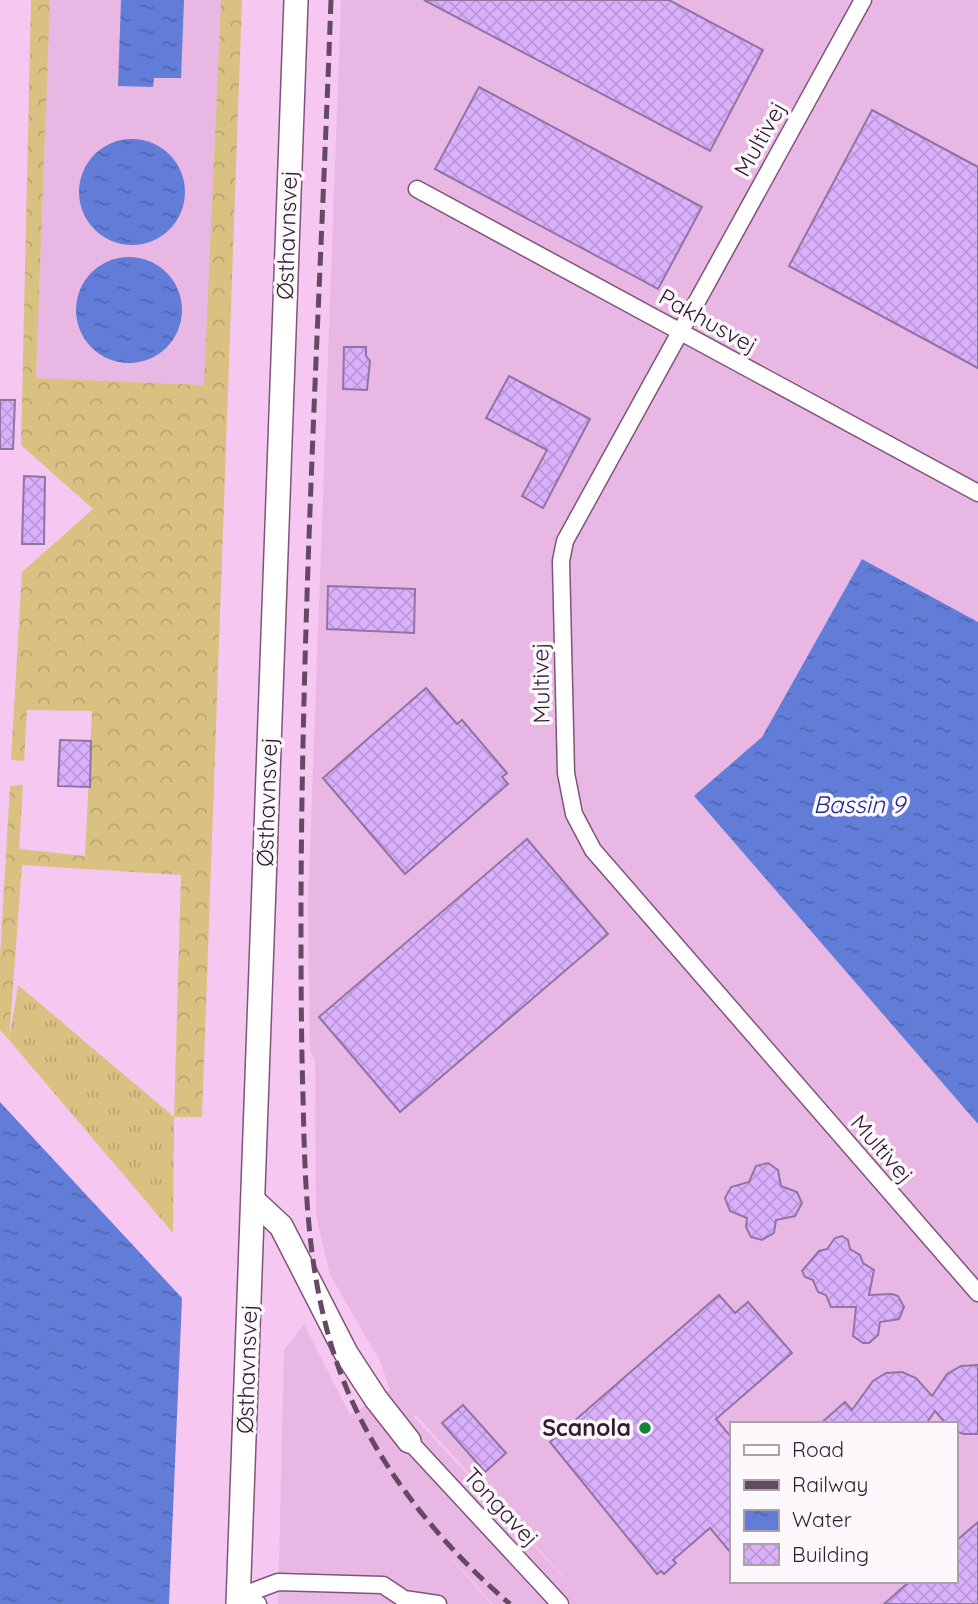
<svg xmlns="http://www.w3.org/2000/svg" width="978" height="1604" font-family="Quicksand,sans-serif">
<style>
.built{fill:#e9b7e4;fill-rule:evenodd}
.grass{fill:url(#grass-tufts)}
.forest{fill:url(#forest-crowns)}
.water{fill:url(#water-ripples)}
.building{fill:url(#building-cross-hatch);stroke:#8f75a4;stroke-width:2}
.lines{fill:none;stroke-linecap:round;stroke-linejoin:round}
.street-casing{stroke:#7e557a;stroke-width:19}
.secondary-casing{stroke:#7e557a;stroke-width:26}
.street{stroke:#fff;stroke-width:16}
.secondary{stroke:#fff;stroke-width:23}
.rail{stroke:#644a61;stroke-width:5;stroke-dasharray:14 7;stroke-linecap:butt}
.poi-dot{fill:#12843b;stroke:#fcf8fc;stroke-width:2.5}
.labels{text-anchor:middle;stroke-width:7;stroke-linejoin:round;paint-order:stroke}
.street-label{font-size:23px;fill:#301e2e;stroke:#fcf8fc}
.poi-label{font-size:23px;font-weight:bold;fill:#301e2e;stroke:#fcf8fc;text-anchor:end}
.water-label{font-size:24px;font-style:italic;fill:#1e2b95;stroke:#fcf8fc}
</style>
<defs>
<pattern id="grass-tufts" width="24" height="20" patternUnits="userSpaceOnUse" patternTransform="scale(1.75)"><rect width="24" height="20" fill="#d9c182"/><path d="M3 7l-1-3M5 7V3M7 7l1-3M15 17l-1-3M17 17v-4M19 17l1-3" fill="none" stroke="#bba571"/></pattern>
<pattern id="forest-crowns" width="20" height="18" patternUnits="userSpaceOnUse" patternTransform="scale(1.75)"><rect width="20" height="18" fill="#d9c182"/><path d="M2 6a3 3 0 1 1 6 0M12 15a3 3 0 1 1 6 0" fill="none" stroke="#bba571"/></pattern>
<pattern id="water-ripples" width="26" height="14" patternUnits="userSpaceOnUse" patternTransform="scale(1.75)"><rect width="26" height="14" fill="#627dd8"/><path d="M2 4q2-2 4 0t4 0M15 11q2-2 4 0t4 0" fill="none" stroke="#5166b0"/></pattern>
<pattern id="building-cross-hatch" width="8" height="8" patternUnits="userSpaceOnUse" patternTransform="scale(1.75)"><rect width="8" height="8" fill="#dab0fc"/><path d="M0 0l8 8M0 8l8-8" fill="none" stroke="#bb97d8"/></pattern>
</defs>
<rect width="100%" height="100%" fill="#f6c7f1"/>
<g class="built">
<path d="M 50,0 L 221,0 L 205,385 L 36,378 Z"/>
<path d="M 341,0 L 978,0 L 978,622 L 862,559 L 762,737 L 694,796 L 978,1124 L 978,1604 L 493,1604 L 421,1524 L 491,1604 L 278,1604 L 284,1350 L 304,1324 L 350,1415 L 390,1390 L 380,1361 L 330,1275 L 316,1215 L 315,1059 L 310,1051 L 308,907 ZM 416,1415 L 563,1576 L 563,1577 L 413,1416 ZM 731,1424 L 955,1424 L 955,1581 L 731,1581 Z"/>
</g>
<path class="grass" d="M 18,985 L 174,1117 L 173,1233 L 9,1040 Z"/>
<path class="forest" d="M 31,0 L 50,0 L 36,378 L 204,385 L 221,0 L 242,0 L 202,1117 L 174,1117 L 181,875 L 22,865 L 9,1040 L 0,1030 L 0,957 L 10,786 L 23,785 L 19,849 L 85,856 L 92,711 L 27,710 L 24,761 L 11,760 L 22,572 L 93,509 L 21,445 Z"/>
<g class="water">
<path d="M 121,0 L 184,0 L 181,78 L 154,78 L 153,87 L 118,86 Z"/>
<circle cx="132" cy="192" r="53"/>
<circle cx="129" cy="310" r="53"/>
<path d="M 862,559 L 978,622 L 978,1124 L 694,796 L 762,737 Z"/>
<path d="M 0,1102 L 182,1298 L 169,1604 L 0,1604 Z"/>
</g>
<g class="building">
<path d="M 424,0 L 669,0 L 763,50 L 710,151 Z"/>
<path d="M 479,87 L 702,207 L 658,289 L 435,169 Z"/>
<path d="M 872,110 L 978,167 L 978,368 L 789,266 Z"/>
<path d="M 344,347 L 366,347 L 366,356 L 370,361 L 367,390 L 343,389 Z"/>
<path d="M 509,376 L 590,419 L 543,508 L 522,496 L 547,450 L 486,418 Z"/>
<path d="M 0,400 L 15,400 L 13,449 L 0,449 Z"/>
<path d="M 24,476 L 45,477 L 44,544 L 22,544 Z"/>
<path d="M 328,586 L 415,589 L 414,633 L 327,629 Z"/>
<path d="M 426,688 L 457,724 L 462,720 L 507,773 L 502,777 L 508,784 L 405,874 L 323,778 Z"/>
<path d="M 60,740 L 91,741 L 90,787 L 58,786 Z"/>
<path d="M 527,839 L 608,934 L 400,1112 L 319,1017 Z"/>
<path d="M 768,1163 L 778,1170 L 781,1186 L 797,1192 L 802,1203 L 795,1216 L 776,1220 L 774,1233 L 762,1240 L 751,1237 L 746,1227 L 747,1218 L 730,1211 L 725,1198 L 731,1187 L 749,1182 L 756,1166 Z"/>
<path d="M 842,1236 L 848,1240 L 850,1249 L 860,1255 L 863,1263 L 874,1270 L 869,1295 L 892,1294 L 898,1296 L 904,1307 L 899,1319 L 880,1322 L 878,1335 L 869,1343 L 863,1343 L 853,1336 L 856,1307 L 831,1307 L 826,1295 L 818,1292 L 813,1280 L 805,1277 L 802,1271 L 819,1251 L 827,1249 L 835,1238 Z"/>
<path d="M 719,1295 L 735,1313 L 748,1302 L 792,1353 L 716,1419 L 731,1437 L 731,1553 L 710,1528 L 673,1560 L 676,1563 L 664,1574 L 661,1571 L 657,1574 L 550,1442 Z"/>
<path d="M 978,1365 L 978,1434 L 964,1434 L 955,1431 L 955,1424 L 946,1424 L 935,1411 L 926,1424 L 820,1424 L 845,1402 L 852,1410 L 873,1381 L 886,1373 L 902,1372 L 916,1378 L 932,1396 L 947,1374 L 961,1366 Z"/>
<path d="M 463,1405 L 506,1453 L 485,1472 L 442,1423 Z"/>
<path d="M 978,1522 L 978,1604 L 884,1604 L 910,1581 L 955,1581 L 955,1542 Z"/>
</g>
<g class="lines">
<defs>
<g id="street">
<path d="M 863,0 L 565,541 L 561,561 L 566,773 L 574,814 L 593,850 L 978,1293"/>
<path d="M 417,189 L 978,493"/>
<path d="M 409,1441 L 560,1604"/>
<path d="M 238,1597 L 278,1582 L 383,1585 L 404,1599 L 438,1604"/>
<path d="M 238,1597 L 258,1604"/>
</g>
<g id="secondary">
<path d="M 253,1200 L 281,1226 L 346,1353 L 376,1399 L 409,1441"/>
<path d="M 238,1604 L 296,0"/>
</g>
</defs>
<use href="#street" class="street-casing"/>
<use href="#secondary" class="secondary-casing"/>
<use href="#street" class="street"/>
<use href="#secondary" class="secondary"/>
<path class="rail" d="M 331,0 C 320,301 302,603 301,905 C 301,969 301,1033 303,1097 C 305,1186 307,1269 334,1354 C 365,1452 433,1538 510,1604"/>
</g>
<circle class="poi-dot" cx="645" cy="1428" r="7"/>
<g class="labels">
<g class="street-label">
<text transform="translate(760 139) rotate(-61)" y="8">Multivej</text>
<text transform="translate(287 235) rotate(-88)" y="8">Østhavnsvej</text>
<text transform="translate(708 321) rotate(29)" y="8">Pakhusvej</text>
<text transform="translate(541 683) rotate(-91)" y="8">Multivej</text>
<text transform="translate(267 802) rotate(-88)" y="8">Østhavnsvej</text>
<text transform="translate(882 1149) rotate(49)" y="8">Multivej</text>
<text transform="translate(247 1369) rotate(-88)" y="8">Østhavnsvej</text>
<text transform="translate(501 1507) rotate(47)" y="8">Tongavej</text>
</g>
<g class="poi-label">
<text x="631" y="1436">Scanola</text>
</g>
<g class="water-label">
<text x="859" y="813">Bassin 9</text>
</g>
</g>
<rect x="730" y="1422" width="228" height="161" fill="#fcf8fc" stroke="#aaa1aa" stroke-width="2"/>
<rect x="744" y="1445" width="35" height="10" fill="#ffffff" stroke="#aaa1aa" stroke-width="2"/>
<text x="792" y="1457" font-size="21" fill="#301e2e">Road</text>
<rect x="744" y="1480" width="35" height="10" fill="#644a61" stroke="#aaa1aa" stroke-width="2"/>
<text x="792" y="1492" font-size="21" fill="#301e2e">Railway</text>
<rect x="744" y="1510" width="35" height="21" fill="url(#water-ripples)" stroke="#aaa1aa" stroke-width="2"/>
<text x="792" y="1527" font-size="21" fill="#301e2e">Water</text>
<rect x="744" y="1544" width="35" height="21" fill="url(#building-cross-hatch)" stroke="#aaa1aa" stroke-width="2"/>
<text x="792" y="1562" font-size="21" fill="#301e2e">Building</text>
</svg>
